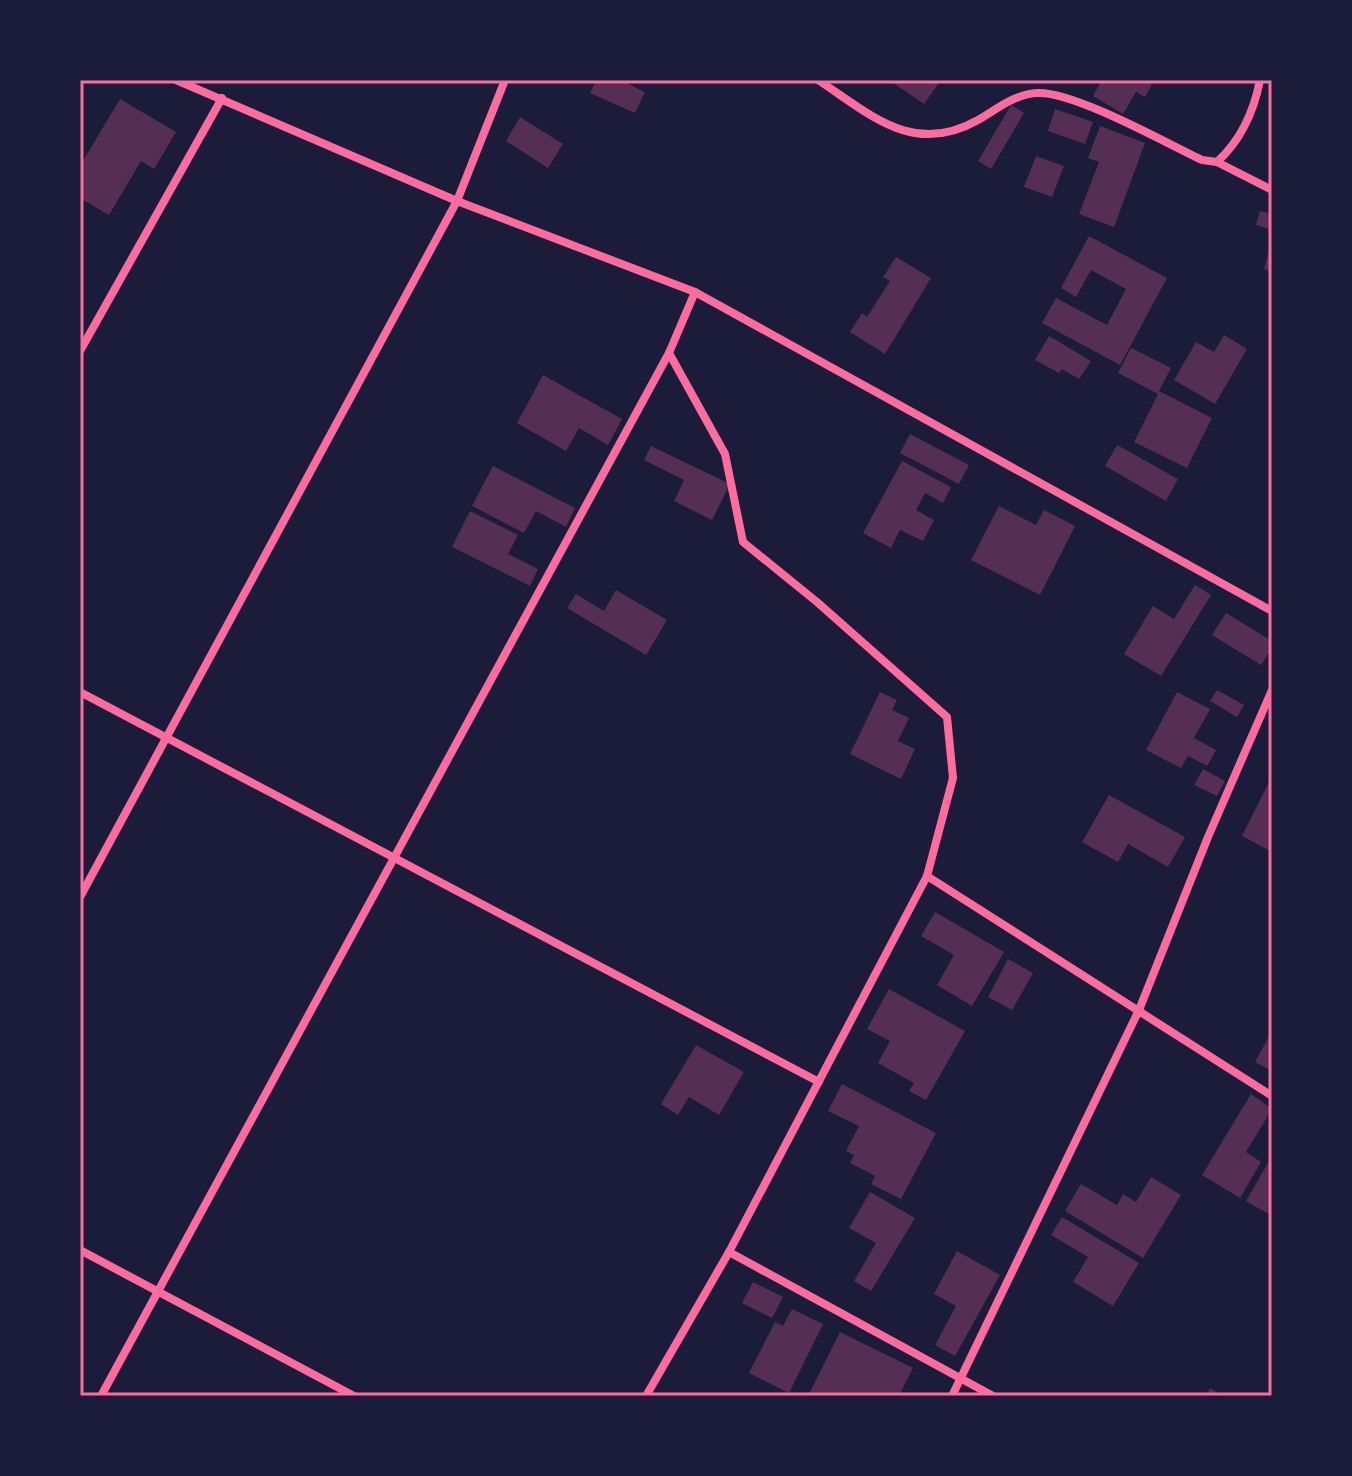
<svg xmlns="http://www.w3.org/2000/svg" width="1352" height="1476" font-family="'PT Serif',serif">
<style>
.building{fill:#542f53}
.lines{fill:none;stroke-linecap:round;stroke-linejoin:round}
.minor{stroke:#ff6b9d;stroke-width:8}
.neatline{fill:none;stroke:#ff6b9d;stroke-width:3}
</style>
<rect width="100%" height="100%" fill="#1b1b3a"/>
<g class="building">
<path d="M 596,80 L 620,80 L 645,92 L 635,113 L 590,93 Z"/>
<path d="M 889,80 L 941,80 L 924,104 Z"/>
<path d="M 1102,80 L 1144,80 L 1152,84 L 1145,97 L 1136,92 L 1123,114 L 1093,96 Z"/>
<path d="M 120,99 L 176,132 L 154,169 L 141,161 L 109,215 L 80,198 L 80,166 Z"/>
<path d="M 1011,105 L 1024,113 L 991,169 L 978,161 Z"/>
<path d="M 1055,109 L 1093,122 L 1085,144 L 1048,131 Z"/>
<path d="M 520,117 L 563,144 L 548,168 L 506,141 Z"/>
<path d="M 1100,126 L 1145,143 L 1114,227 L 1079,214 L 1099,162 L 1088,158 Z"/>
<path d="M 1036,156 L 1064,166 L 1052,197 L 1024,187 Z"/>
<path d="M 1260,211 L 1272,214 L 1272,230 L 1256,225 Z"/>
<path d="M 1089,236 L 1167,278 L 1120,365 L 1042,323 L 1056,298 L 1107,325 L 1126,289 L 1091,270 L 1076,297 L 1061,288 Z"/>
<path d="M 1271,244 L 1272,244 L 1272,272 L 1264,269 Z"/>
<path d="M 896,257 L 931,278 L 885,354 L 850,332 L 862,313 L 867,317 L 890,281 L 883,277 Z"/>
<path d="M 1224,335 L 1247,349 L 1215,404 L 1174,380 L 1196,342 L 1214,352 Z"/>
<path d="M 1049,336 L 1091,361 L 1079,379 L 1062,369 L 1059,373 L 1035,360 Z"/>
<path d="M 1131,348 L 1171,368 L 1159,391 L 1212,418 L 1187,468 L 1134,442 L 1158,394 L 1118,373 Z"/>
<path d="M 543,375 L 622,419 L 608,445 L 579,428 L 566,451 L 517,423 Z"/>
<path d="M 910,434 L 969,465 L 959,484 L 900,453 Z"/>
<path d="M 1117,445 L 1178,479 L 1166,501 L 1105,466 Z"/>
<path d="M 651,446 L 730,484 L 712,520 L 674,501 L 684,480 L 644,460 Z"/>
<path d="M 902,461 L 951,487 L 943,503 L 925,493 L 916,510 L 934,520 L 923,541 L 900,530 L 891,548 L 863,533 Z"/>
<path d="M 493,466 L 575,508 L 566,527 L 536,511 L 524,533 L 472,506 Z"/>
<path d="M 999,506 L 1036,525 L 1044,510 L 1075,526 L 1040,595 L 971,560 Z"/>
<path d="M 470,511 L 518,535 L 508,554 L 538,569 L 530,586 L 452,547 Z"/>
<path d="M 1195,585 L 1211,595 L 1161,676 L 1124,654 L 1153,606 L 1174,619 Z"/>
<path d="M 616,590 L 667,620 L 646,655 L 567,608 L 576,594 L 604,611 Z"/>
<path d="M 1226,613 L 1272,641 L 1272,647 L 1261,665 L 1212,635 Z"/>
<path d="M 1217,690 L 1244,705 L 1237,717 L 1210,701 Z"/>
<path d="M 880,692 L 897,700 L 892,710 L 909,718 L 898,741 L 915,749 L 901,779 L 850,754 Z"/>
<path d="M 1177,692 L 1210,709 L 1194,738 L 1216,750 L 1207,766 L 1188,756 L 1181,768 L 1146,750 Z"/>
<path d="M 1203,769 L 1225,781 L 1217,796 L 1194,785 Z"/>
<path d="M 1272,776 L 1272,852 L 1242,836 Z"/>
<path d="M 1109,795 L 1185,837 L 1168,867 L 1128,844 L 1118,862 L 1082,842 Z"/>
<path d="M 935,912 L 1004,952 L 972,1006 L 937,985 L 954,955 L 921,936 Z"/>
<path d="M 1008,959 L 1033,973 L 1012,1010 L 988,997 Z"/>
<path d="M 889,989 L 965,1031 L 926,1100 L 909,1091 L 914,1083 L 878,1063 L 890,1041 L 867,1029 Z"/>
<path d="M 1272,1031 L 1272,1071 L 1255,1062 Z"/>
<path d="M 696,1045 L 744,1072 L 719,1115 L 689,1097 L 678,1115 L 661,1104 Z"/>
<path d="M 842,1084 L 936,1133 L 901,1199 L 871,1184 L 875,1176 L 850,1163 L 854,1155 L 846,1151 L 859,1126 L 828,1111 Z"/>
<path d="M 1251,1094 L 1272,1109 L 1246,1152 L 1261,1162 L 1240,1198 L 1202,1175 Z"/>
<path d="M 1272,1156 L 1272,1216 L 1246,1201 Z"/>
<path d="M 1151,1177 L 1181,1195 L 1143,1258 L 1065,1211 L 1081,1184 L 1117,1205 L 1123,1194 L 1136,1202 Z"/>
<path d="M 870,1192 L 915,1218 L 871,1291 L 854,1281 L 876,1243 L 849,1228 Z"/>
<path d="M 1062,1217 L 1139,1263 L 1113,1306 L 1073,1282 L 1088,1257 L 1051,1235 Z"/>
<path d="M 957,1251 L 1000,1275 L 955,1356 L 935,1345 L 956,1306 L 934,1294 Z"/>
<path d="M 753,1282 L 783,1297 L 772,1318 L 742,1303 Z"/>
<path d="M 792,1309 L 823,1324 L 789,1393 L 749,1373 L 775,1322 L 783,1326 Z"/>
<path d="M 840,1332 L 913,1368 L 899,1396 L 808,1396 Z"/>
<path d="M 1210,1388 L 1223,1396 L 1206,1396 Z"/>
</g>
<g class="lines">
<g class="minor">
<path d="M 176,80 L 457,201 L 695,292 L 669,353 L 725,454 L 743,542 L 817,602 L 947,717 L 953,778 L 927,876 L 729,1252 L 646,1396"/>
<path d="M 818,80 C 870,114 913,157 978,120 C 997,109 1016,93 1039,93 C 1077,93 1164,142 1202,160 L 1217,162 C 1240,141 1254,111 1260,80"/>
<path d="M 1217,162 L 1272,190"/>
<path d="M 695,292 L 1272,611"/>
<path d="M 80,351 L 222,98"/>
<path d="M 80,692 L 819,1082"/>
<path d="M 927,876 L 1272,1096"/>
<path d="M 80,897 L 457,201 L 505,80"/>
<path d="M 80,1250 L 354,1396"/>
<path d="M 729,1252 L 993,1396"/>
<path d="M 101,1396 L 669,353"/>
<path d="M 952,1396 L 1139,1010 L 1208,837 L 1272,690"/>
</g>
</g>
<rect width="1352" height="1476" fill="none" stroke="#1b1b3a" stroke-width="164"/>
<rect x="82" y="82" width="1188" height="1312" class="neatline"/>
</svg>
